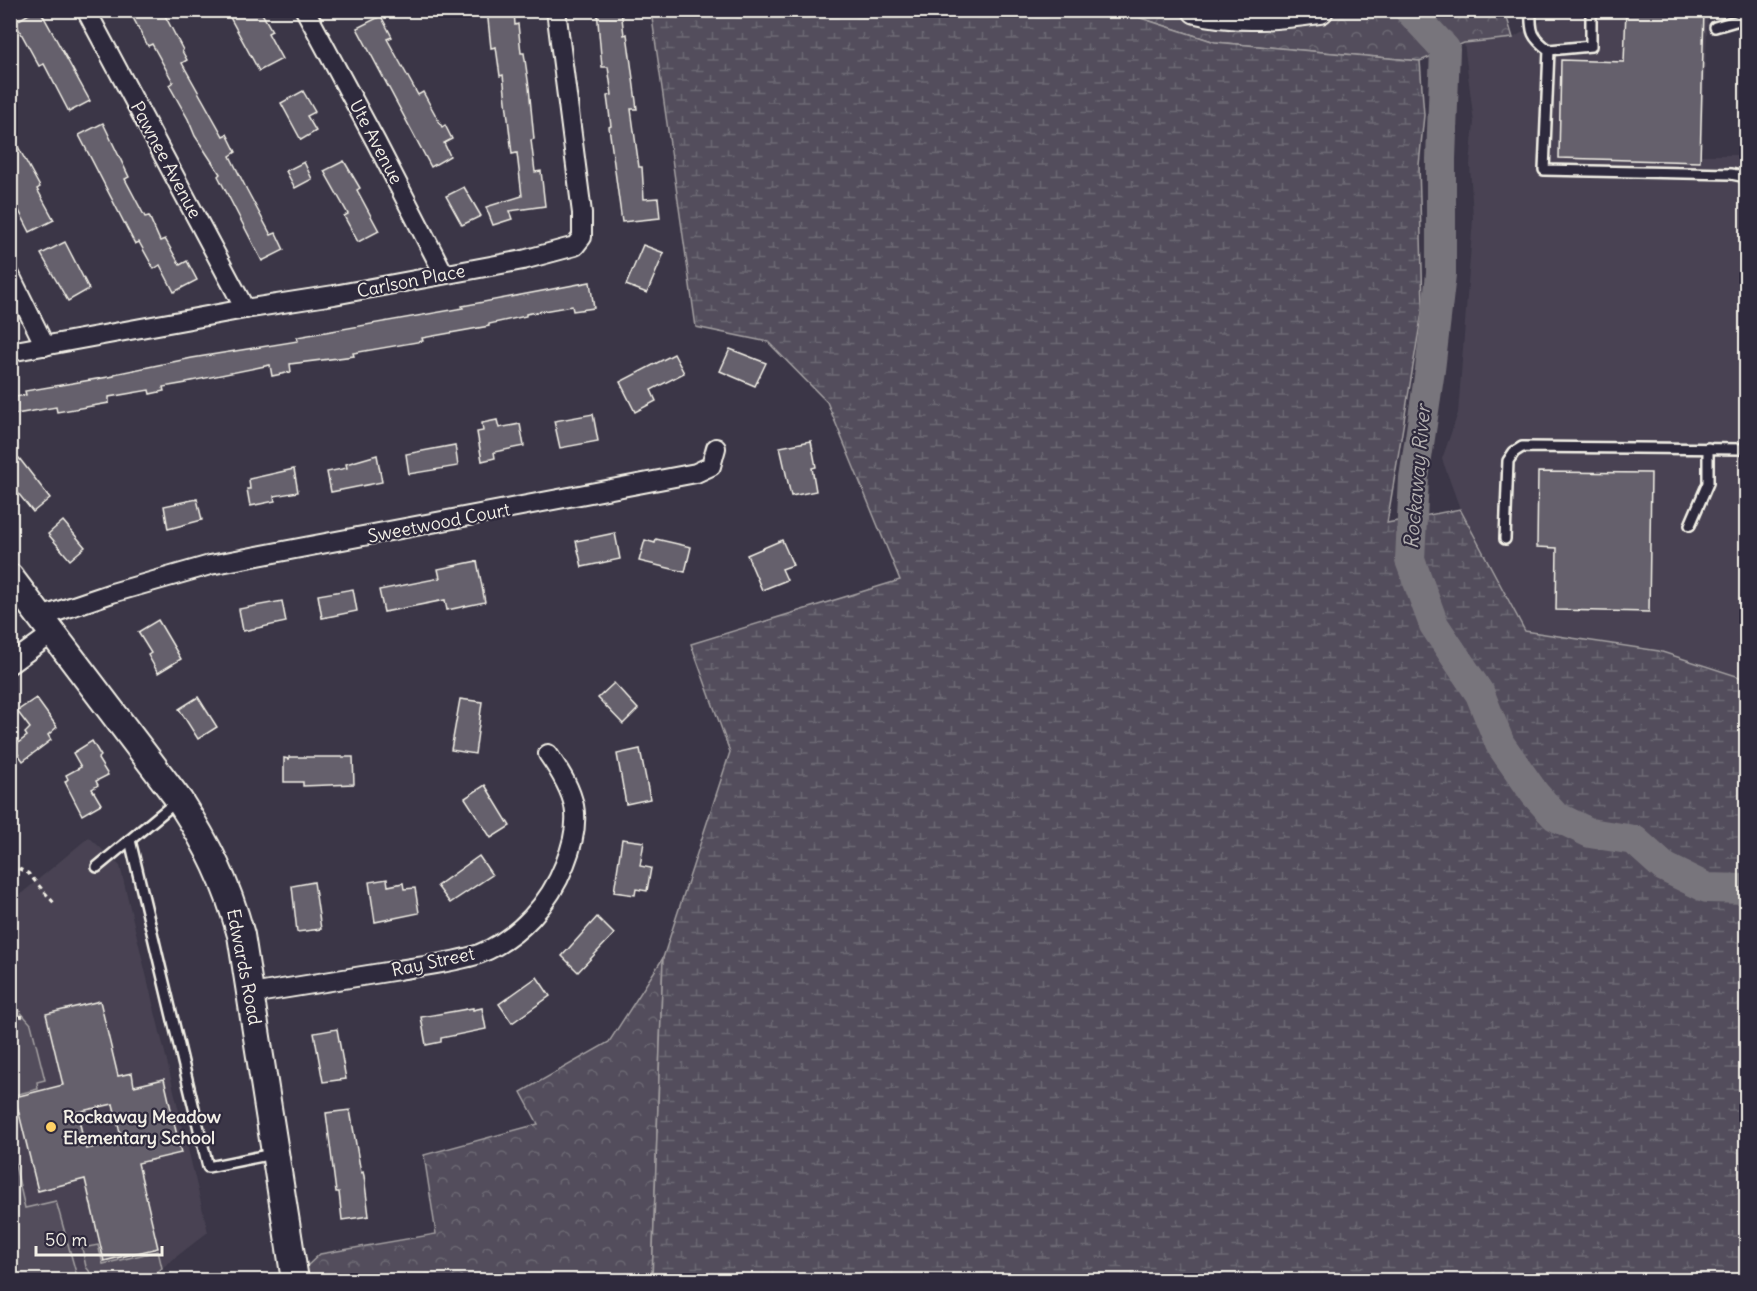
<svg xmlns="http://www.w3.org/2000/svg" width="1757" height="1291" font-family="Delius,sans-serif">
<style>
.built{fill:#484352}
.forest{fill:url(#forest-crowns);stroke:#a4a0a2;stroke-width:1.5}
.wetland{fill:url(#wetland-marsh);stroke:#a4a0a2;stroke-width:1.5}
.park{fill:#534e5c;stroke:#a4a0a2;stroke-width:1.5}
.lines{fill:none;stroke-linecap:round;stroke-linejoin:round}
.river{stroke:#78747b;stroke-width:30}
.building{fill:#65616c;stroke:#f4f1e8;stroke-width:1.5;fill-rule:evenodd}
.lane-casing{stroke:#f4f1e8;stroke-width:14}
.street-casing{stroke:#f4f1e8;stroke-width:22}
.secondary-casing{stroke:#f4f1e8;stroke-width:30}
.path{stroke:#f4f1e8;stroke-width:3;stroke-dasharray:4.5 4.5;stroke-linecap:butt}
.lane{stroke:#2f2a3d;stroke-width:9}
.street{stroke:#2f2a3d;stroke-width:18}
.secondary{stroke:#2f2a3d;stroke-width:26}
.poi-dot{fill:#ffd166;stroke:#2f2a3d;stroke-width:2}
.labels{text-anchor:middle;stroke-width:4.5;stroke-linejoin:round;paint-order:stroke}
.street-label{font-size:18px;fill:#f4f1e8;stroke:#2f2a3d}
.poi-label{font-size:18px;font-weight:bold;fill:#f4f1e8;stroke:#2f2a3d;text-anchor:start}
.water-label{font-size:20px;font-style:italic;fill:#b6b2b2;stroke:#2f2a3d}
</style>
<defs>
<pattern id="forest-crowns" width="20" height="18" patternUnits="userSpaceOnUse" patternTransform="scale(1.5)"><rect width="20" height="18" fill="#534e5c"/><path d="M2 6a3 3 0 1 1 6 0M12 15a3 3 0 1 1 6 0" fill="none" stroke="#6c6873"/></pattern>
<pattern id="wetland-marsh" width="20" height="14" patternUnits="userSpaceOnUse" patternTransform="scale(1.5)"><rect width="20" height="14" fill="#534e5c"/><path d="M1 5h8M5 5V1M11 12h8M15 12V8" fill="none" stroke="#6c6873"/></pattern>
</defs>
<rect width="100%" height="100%" fill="#3b3647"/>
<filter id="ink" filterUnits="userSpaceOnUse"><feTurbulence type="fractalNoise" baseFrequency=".0167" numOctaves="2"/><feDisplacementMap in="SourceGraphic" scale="12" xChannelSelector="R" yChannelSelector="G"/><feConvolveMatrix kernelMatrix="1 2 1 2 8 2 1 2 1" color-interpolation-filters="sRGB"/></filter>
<g filter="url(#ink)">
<g class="built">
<path d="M 1557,11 L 1708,11 L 1701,155 L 1746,155 L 1746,679 L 1659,651 L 1525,630 L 1460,509 L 1442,459 L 1458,413 L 1473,219 L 1470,164 L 1474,123 L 1464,43 L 1513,38 Z"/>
<path d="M 89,837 L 120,866 L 208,1232 L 162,1268 L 150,1280 L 11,1280 L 10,903 Z"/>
</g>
<g class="forest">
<path d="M 1119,11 L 1505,11 L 1513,38 L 1464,43 L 1420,61 L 1215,42 Z"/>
<path d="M 663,958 L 652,1280 L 292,1280 L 320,1254 L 436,1234 L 424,1155 L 538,1124 L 521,1092 L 609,1042 Z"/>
</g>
<path class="wetland" d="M 651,11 L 1119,11 L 1215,42 L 1420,61 L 1424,115 L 1419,165 L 1423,306 L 1387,523 L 1460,509 L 1525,631 L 1659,651 L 1746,679 L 1746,1280 L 652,1280 L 663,958 L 730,752 L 691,644 L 900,580 L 827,402 L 768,342 L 696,327 Z"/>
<g class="park">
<path d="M 10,1000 L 31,1024 L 45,1080 L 37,1082 L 38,1089 L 11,1096 Z"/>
<path d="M 11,1147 L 25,1208 L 56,1201 L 78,1280 L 11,1280 Z"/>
<path d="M 98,1245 L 103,1264 L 158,1251 L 162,1268 L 150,1280 L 96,1280 L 86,1267 L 82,1248 Z"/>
</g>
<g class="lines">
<path class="river" d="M 1409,10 L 1445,49 L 1441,159 L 1441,274 L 1430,370 L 1414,478 L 1410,560 L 1434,625 L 1480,694 L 1500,744 L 1535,794 L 1555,816 L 1590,833 L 1634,840 L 1664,867 L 1707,888 L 1746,889"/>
</g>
<g class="building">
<path d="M 36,10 L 40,10 L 90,101 L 69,112 L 44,64 L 39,66 L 15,22 Z"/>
<path d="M 129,10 L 162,10 L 183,50 L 182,51 L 187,60 L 182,63 L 223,136 L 227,134 L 236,152 L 230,156 L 247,190 L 271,235 L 276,233 L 284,250 L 262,261 L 218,176 L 220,174 L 195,136 L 188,119 L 169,85 L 173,82 L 152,44 L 148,46 Z"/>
<path d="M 226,10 L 260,10 L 272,31 L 268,33 L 282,59 L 259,71 Z"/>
<path d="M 487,10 L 514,10 L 515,25 L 518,24 L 521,53 L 524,53 L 529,87 L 534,139 L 531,140 L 535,172 L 541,171 L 545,206 L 509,211 L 512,219 L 493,225 L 486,207 L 522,196 L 517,153 L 512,154 L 503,75 L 500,76 L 496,47 L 491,48 Z"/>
<path d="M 597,10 L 621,10 L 624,35 L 627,34 L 637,109 L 631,109 L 639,167 L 642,167 L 644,199 L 658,198 L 660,218 L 622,222 L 609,127 L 611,126 L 607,96 L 612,95 L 608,67 L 602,67 Z"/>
<path d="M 1626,10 L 1704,10 L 1700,162 L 1559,158 L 1561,60 L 1624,62 Z"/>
<path d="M 381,16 L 392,37 L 387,39 L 418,95 L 423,92 L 442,127 L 445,125 L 452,139 L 444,143 L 450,156 L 431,167 L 357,28 Z"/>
<path d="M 303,91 L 315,112 L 307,116 L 316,131 L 301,140 L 281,103 Z"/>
<path d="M 103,123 L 129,177 L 125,179 L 145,217 L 149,216 L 160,241 L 165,239 L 180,265 L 187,261 L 197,280 L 174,292 L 160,265 L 154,269 L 139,242 L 135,244 L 79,135 Z"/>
<path d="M 10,132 L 40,187 L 37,189 L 54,220 L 30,232 L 15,203 L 10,206 Z"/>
<path d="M 344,161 L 360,188 L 357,190 L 379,231 L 358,242 L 344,216 L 348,214 L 324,171 Z"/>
<path d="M 304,162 L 312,179 L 295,188 L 286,171 Z"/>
<path d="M 464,187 L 481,216 L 462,225 L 446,196 Z"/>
<path d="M 65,242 L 89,289 L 68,301 L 41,254 Z"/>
<path d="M 643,245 L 664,253 L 647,293 L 626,285 Z"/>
<path d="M 590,282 L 594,308 L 573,311 L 572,306 L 526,314 L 526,316 L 489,324 L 489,326 L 422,338 L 423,341 L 353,353 L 354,356 L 290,364 L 291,372 L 272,376 L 270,365 L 186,382 L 186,383 L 163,387 L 164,391 L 150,394 L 149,390 L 109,397 L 109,403 L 57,412 L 56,407 L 10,415 L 10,398 L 26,395 L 25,391 L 114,376 L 114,374 L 192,358 L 298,341 L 297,337 L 463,308 L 462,306 Z"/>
<path d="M 730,349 L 766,363 L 755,386 L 720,371 Z"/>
<path d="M 674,354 L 684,373 L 651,390 L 656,401 L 635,412 L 620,382 Z"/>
<path d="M 593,414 L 598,441 L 560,448 L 554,421 Z"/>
<path d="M 497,420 L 499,428 L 520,424 L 524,446 L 494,452 L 495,458 L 482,461 L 477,432 L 483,431 L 482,423 Z"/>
<path d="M 811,441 L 816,467 L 812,468 L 816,491 L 791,496 L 780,447 Z"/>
<path d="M 455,445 L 458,466 L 409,474 L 406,454 Z"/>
<path d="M 377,455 L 382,482 L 331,492 L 327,472 L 347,468 L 346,464 Z"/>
<path d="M 19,458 L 50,498 L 33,512 L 10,483 L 10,465 Z"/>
<path d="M 294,469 L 298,492 L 274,496 L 275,501 L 250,506 L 247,489 L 250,489 L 249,479 Z"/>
<path d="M 1538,472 L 1651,473 L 1649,612 L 1556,610 L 1557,548 L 1537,547 Z"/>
<path d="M 197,499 L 202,520 L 168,529 L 164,506 Z"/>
<path d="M 63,521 L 85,547 L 70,560 L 48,534 Z"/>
<path d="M 615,533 L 620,559 L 582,567 L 576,541 Z"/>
<path d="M 656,539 L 691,547 L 685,572 L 639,561 L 645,540 L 655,543 Z"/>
<path d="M 782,540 L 793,565 L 782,569 L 787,580 L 762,590 L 747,555 Z"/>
<path d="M 477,561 L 485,602 L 447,610 L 445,600 L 384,612 L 379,590 L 440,578 L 438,569 Z"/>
<path d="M 353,589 L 357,611 L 322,618 L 318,595 Z"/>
<path d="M 282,601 L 286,622 L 243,631 L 239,609 Z"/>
<path d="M 158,620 L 181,659 L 158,673 L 148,655 L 151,653 L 138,632 Z"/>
<path d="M 614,683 L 638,709 L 623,724 L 598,698 Z"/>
<path d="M 198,697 L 217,727 L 198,739 L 179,709 Z"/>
<path d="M 36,698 L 57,727 L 48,735 L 51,740 L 23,761 L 13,747 L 27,736 L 25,733 L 30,728 L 17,711 Z"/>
<path d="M 460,699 L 482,702 L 475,754 L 451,750 Z"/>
<path d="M 92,741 L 101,756 L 98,759 L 108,775 L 96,781 L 98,785 L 92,789 L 101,804 L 82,815 L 65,782 L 68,779 L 66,775 L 81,767 L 73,753 Z"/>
<path d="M 640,749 L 650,799 L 626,804 L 617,754 Z"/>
<path d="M 289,757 L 353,757 L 354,784 L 303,786 L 303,782 L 284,782 L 284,758 L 289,759 Z"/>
<path d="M 485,785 L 510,826 L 491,838 L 465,798 Z"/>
<path d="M 622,839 L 644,842 L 640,866 L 651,868 L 647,891 L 636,889 L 635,895 L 614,892 Z"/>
<path d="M 479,856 L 492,875 L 450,903 L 437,886 Z"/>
<path d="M 387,879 L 388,886 L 403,883 L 404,889 L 415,888 L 419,913 L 375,922 L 369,882 Z"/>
<path d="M 314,882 L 321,929 L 297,932 L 292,886 Z"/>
<path d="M 597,917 L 614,934 L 578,972 L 562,956 Z"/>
<path d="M 537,977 L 550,996 L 512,1023 L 499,1004 Z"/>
<path d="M 100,1001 L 118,1076 L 132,1073 L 134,1086 L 164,1079 L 181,1153 L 138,1163 L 158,1248 L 104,1261 L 85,1179 L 38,1191 L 15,1097 L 63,1085 L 46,1014 ZM 113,1104 L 122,1141 L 86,1149 L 77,1112 Z"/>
<path d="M 473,1008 L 473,1010 L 482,1008 L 486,1029 L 441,1038 L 441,1042 L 426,1045 L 421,1017 Z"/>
<path d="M 337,1029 L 346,1079 L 323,1082 L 314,1033 Z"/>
<path d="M 350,1110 L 361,1173 L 363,1172 L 364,1176 L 369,1216 L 342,1220 L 339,1192 L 336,1192 L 326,1113 Z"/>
</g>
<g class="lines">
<defs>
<g id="lane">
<path d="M 1531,10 C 1530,32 1532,38 1549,50 L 1544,170 L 1731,174 L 1746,177"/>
<path d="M 1715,27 L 1746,18"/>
<path d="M 1549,50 L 1591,46 L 1591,10"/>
<path d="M 1690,525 L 1708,483 L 1708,448"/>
<path d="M 1505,539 L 1508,461 L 1514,452 L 1522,447 L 1746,449"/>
<path d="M 130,840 L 208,1167 L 273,1154"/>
<path d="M 97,867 L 177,801"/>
</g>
<g id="street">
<path d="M 86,10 L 245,309"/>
<path d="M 305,10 L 376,142 L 444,274"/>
<path d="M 10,275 L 45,346"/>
<path d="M 10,352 L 245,309 L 334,295 L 523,260 L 575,246 L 582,237 L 582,213 L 556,10"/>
<path d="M 41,617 L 112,593 L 210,565 L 696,473 L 711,466 L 716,448"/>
<path d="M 10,664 L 53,633"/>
<path d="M 251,994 C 300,986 350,978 399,970 C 423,966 457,962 479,954 C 519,938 550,903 565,864 C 584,817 576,794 548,754"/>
</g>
<g id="secondary">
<path d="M 1196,10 C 1236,20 1280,16 1320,10"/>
<path d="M 10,577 L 179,800 C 209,847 226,881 241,935 L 295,1280"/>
</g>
</defs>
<use href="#lane" class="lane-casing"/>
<use href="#street" class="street-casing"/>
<use href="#secondary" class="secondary-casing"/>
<g class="path">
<path d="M 10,865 L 28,873 L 54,903"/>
<path d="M 10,1019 L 20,1016 L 24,1017"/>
</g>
<use href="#lane" class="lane"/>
<use href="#street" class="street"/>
<use href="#secondary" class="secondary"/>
</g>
</g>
<circle class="poi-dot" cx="51" cy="1127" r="6"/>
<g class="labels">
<g class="street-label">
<text transform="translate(376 142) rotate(62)" y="6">Ute Avenue</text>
<text transform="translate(166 160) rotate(62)" y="6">Pawnee Avenue</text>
<text transform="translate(411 281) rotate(-11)" y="6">Carlson Place</text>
<text transform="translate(439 523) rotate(-11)" y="6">Sweetwood Court</text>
<text transform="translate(433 962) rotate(-12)" y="6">Ray Street</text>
<text transform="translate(244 967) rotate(79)" y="6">Edwards Road</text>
</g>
<g class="poi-label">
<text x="63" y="1123">Rockaway Meadow<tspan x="63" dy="21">Elementary School</tspan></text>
</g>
<g class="water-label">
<text transform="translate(1417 477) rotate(-85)" y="7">Rockaway River</text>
</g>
</g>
<rect width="1757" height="1291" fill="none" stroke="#2f2a3d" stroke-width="36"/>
<rect x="18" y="18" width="1721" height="1255" fill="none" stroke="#f4f1e8" stroke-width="2" filter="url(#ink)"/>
<path d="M36 1246v9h126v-9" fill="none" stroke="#f4f1e8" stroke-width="3"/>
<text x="45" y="1246" font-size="18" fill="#f4f1e8" stroke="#2f2a3d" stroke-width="4.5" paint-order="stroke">50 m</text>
</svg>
